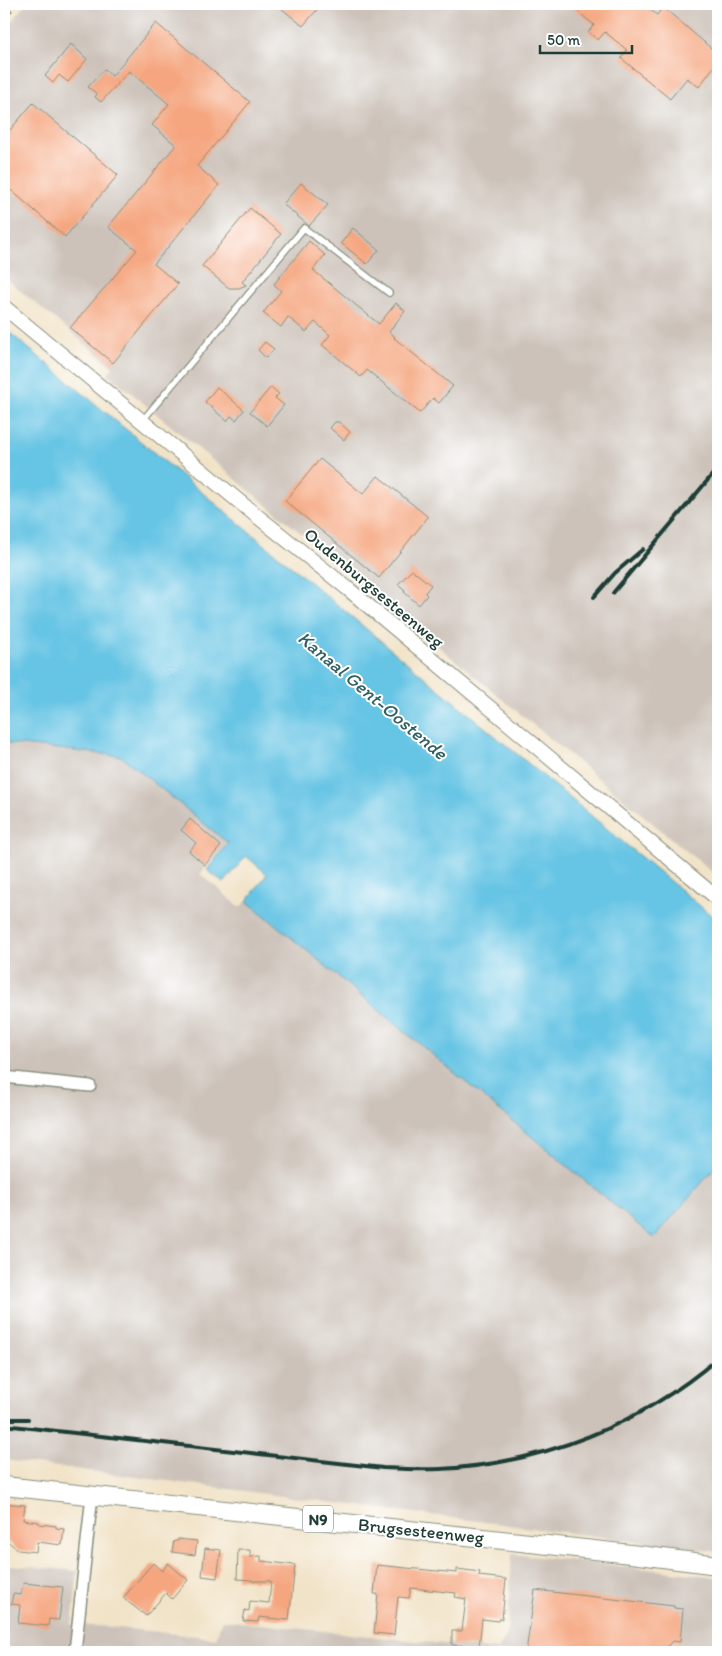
<svg xmlns="http://www.w3.org/2000/svg" width="722" height="1656" font-family="Itim,sans-serif">
<style>
.industrial{fill:#ccc2b9}
.water{fill:#66c4e4;stroke:#42808c}
.building{fill:#f5a67f}
.lines{fill:none;stroke-linecap:round;stroke-linejoin:round}
.service-casing{stroke:#88907e;stroke-width:8}
.minor-casing{stroke:#88907e;stroke-width:14}
.tertiary-casing{stroke:#88907e;stroke-width:16}
.primary-casing{stroke:#88907e;stroke-width:20}
.path{stroke:#88907e;stroke-width:2.5;stroke-dasharray:4 4;stroke-linecap:butt}
.service{stroke:#fff;stroke-width:5.5}
.minor{stroke:#fff;stroke-width:11}
.tertiary{stroke:#fff;stroke-width:14}
.primary{stroke:#fff;stroke-width:18}
.rail{stroke:#1f3d34;stroke-width:4}
.labels{text-anchor:middle;stroke-width:4;stroke-linejoin:round;paint-order:stroke}
.shield{fill:#fff;stroke:#627771;stroke-width:1}
.shield-label{font-size:16px;font-weight:bold;fill:#1f3d34}
.street-label{font-size:18px;fill:#1f3d34;stroke:#fff}
.water-label{font-size:19px;font-style:italic;fill:#315f60;stroke:#fff}
</style>
<rect width="100%" height="100%" fill="#fff"/>
<filter id="ink" filterUnits="userSpaceOnUse"><feTurbulence type="fractalNoise" baseFrequency=".02" numOctaves="2"/><feDisplacementMap in="SourceGraphic" scale="10" xChannelSelector="R" yChannelSelector="G"/><feConvolveMatrix kernelMatrix="1 2 1 2 8 2 1 2 1" color-interpolation-filters="sRGB"/></filter>
<filter id="wash" filterUnits="userSpaceOnUse"><feTurbulence type="fractalNoise" baseFrequency=".0096" numOctaves="4" result="noise"/><feDisplacementMap in="SourceGraphic" scale="20" xChannelSelector="R" yChannelSelector="G"/><feGaussianBlur stdDeviation="1.12" result="paint"/><feColorMatrix in="noise" values="0 0 0 0 0 0 0 0 0 0 0 0 0 0 0 0 0 1.4 0 .05"/><feComposite in="paint" operator="in"/></filter>
<g filter="url(#wash)">
<rect width="100%" height="100%" fill="#f1e3c8"/>
<g class="industrial">
<path d="M 26,4 L 718,4 L 718,877 L 108,374 L 113,367 L 4,277 L 4,30 Z"/>
<path d="M 4,743 L 121,756 L 228,843 L 200,874 L 240,907 L 247,901 L 654,1237 L 718,1164 L 718,1552 L 4,1460 Z"/>
<path d="M 512,1554 L 718,1577 L 718,1652 L 4,1652 L 4,1577 L 10,1565 L 78,1571 L 72,1625 L 99,1626 L 216,1638 L 222,1620 L 498,1650 L 507,1634 Z"/>
</g>
<path class="water" d="M 4,328 L 718,921 L 718,1164 L 654,1238 L 247,901 L 267,874 L 246,856 L 224,883 L 207,870 L 228,843 L 121,756 L 4,743 Z"/>
<g id="blocks">
<g class="building">
<path d="M 276,4 L 322,4 L 303,26 Z"/>
<path d="M 569,4 L 643,4 L 657,15 L 663,7 L 718,54 L 718,61 L 699,87 L 687,78 L 670,99 L 621,58 L 627,50 L 605,32 L 598,40 L 588,32 L 594,25 Z"/>
<path d="M 156,23 L 250,102 L 197,166 L 219,185 L 154,264 L 178,284 L 113,363 L 70,328 L 137,250 L 108,227 L 176,145 L 152,125 L 169,104 L 129,71 L 101,102 L 95,97 L 97,94 L 88,87 L 104,69 L 112,76 Z"/>
<path d="M 71,44 L 87,59 L 68,82 L 59,75 L 53,83 L 45,76 Z"/>
<path d="M 33,103 L 118,175 L 65,237 L 4,184 L 4,137 Z"/>
<path d="M 301,183 L 328,205 L 309,226 L 283,204 Z"/>
<path d="M 250,208 L 281,234 L 242,282 L 246,285 L 239,288 L 229,288 L 202,266 Z"/>
<path d="M 353,228 L 379,250 L 367,264 L 341,243 Z"/>
<path d="M 309,241 L 325,255 L 313,270 L 379,324 L 396,303 L 405,311 L 389,332 L 395,337 L 394,338 L 453,386 L 439,403 L 433,398 L 420,413 L 367,370 L 361,377 L 337,357 L 322,345 L 330,335 L 315,322 L 306,332 L 288,317 L 281,327 L 263,313 L 281,291 L 274,284 Z"/>
<path d="M 265,342 L 274,349 L 266,358 L 258,350 Z"/>
<path d="M 217,387 L 244,410 L 236,420 L 231,416 L 227,421 L 205,402 Z"/>
<path d="M 271,387 L 279,394 L 275,398 L 284,405 L 267,426 L 250,412 Z"/>
<path d="M 335,422 L 339,422 L 350,432 L 344,440 L 330,428 Z"/>
<path d="M 320,459 L 363,494 L 378,476 L 428,517 L 379,578 L 285,501 Z"/>
<path d="M 412,570 L 431,585 L 425,593 L 427,595 L 419,605 L 404,592 L 405,590 L 398,584 Z"/>
<path d="M 190,819 L 221,846 L 205,865 L 189,851 L 196,843 L 181,830 Z"/>
<path d="M 4,1503 L 25,1505 L 23,1520 L 39,1522 L 39,1524 L 56,1526 L 56,1528 L 64,1529 L 62,1545 L 37,1542 L 36,1552 L 18,1550 L 4,1538 Z"/>
<path d="M 178,1539 L 197,1541 L 195,1555 L 172,1552 L 174,1541 L 178,1541 Z"/>
<path d="M 205,1548 L 221,1550 L 217,1578 L 202,1576 Z"/>
<path d="M 238,1550 L 250,1550 L 250,1557 L 261,1556 L 261,1561 L 295,1565 L 289,1620 L 259,1617 L 258,1622 L 243,1621 L 245,1610 L 249,1611 L 250,1601 L 269,1603 L 271,1581 L 252,1581 L 252,1580 L 237,1579 Z"/>
<path d="M 153,1563 L 162,1571 L 168,1563 L 188,1580 L 172,1599 L 166,1593 L 146,1616 L 123,1598 Z"/>
<path d="M 377,1565 L 457,1573 L 457,1569 L 480,1572 L 479,1576 L 506,1579 L 502,1619 L 500,1618 L 499,1621 L 482,1619 L 479,1647 L 452,1645 L 452,1631 L 462,1631 L 466,1599 L 455,1597 L 456,1593 L 411,1588 L 409,1598 L 398,1597 L 394,1635 L 374,1633 L 378,1594 L 374,1594 Z"/>
<path d="M 23,1583 L 63,1587 L 59,1620 L 49,1619 L 48,1626 L 18,1623 L 20,1605 L 11,1604 L 13,1594 L 21,1595 Z"/>
<path d="M 535,1590 L 674,1606 L 674,1608 L 683,1609 L 680,1642 L 672,1641 L 663,1652 L 628,1652 L 588,1648 L 584,1652 L 526,1652 Z"/>
</g>
</g>
</g>
<g filter="url(#ink)">
<use href="#blocks" fill-opacity="0" stroke="#88907e" stroke-width="1"/>
<g class="lines">
<defs>
<path id="service" d="M 142,421 L 304,228 L 389,293"/>
<g id="minor">
<path d="M 4,1077 L 90,1086"/>
<path d="M 75,1652 L 92,1495"/>
</g>
<path id="tertiary" d="M 4,307 L 247,508 L 347,588 L 718,899"/>
<path id="primary" d="M 4,1486 L 631,1554 L 718,1565"/>
</defs>
<use href="#service" class="service-casing"/>
<use href="#minor" class="minor-casing"/>
<use href="#tertiary" class="tertiary-casing"/>
<use href="#primary" class="primary-casing"/>
<path class="path" d="M 4,19 L 17,4"/>
<use href="#service" class="service"/>
<use href="#minor" class="minor"/>
<use href="#tertiary" class="tertiary"/>
<use href="#primary" class="primary"/>
<g class="rail">
<path d="M 613,593 L 718,468"/>
<path d="M 594,597 L 615,573 L 643,549"/>
<path d="M 6,1419 L 28,1419"/>
<path d="M 4,1425 L 383,1468 C 402,1469 421,1470 440,1469 C 542,1464 642,1424 718,1358"/>
</g>
</g>
</g>
<g class="labels">
<rect class="shield" x="303" y="1505.5" width="30" height="27" rx="4"/>
<g class="shield-label">
<text x="318" y="1525">N9</text>
</g>
<g class="street-label">
<text transform="translate(374 588) rotate(40)" y="6">Oudenburgsesteenweg</text>
<text transform="translate(421 1531) rotate(6)" y="6">Brugsesteenweg</text>
</g>
<g class="water-label">
<text transform="translate(373 695) rotate(40)" y="7">Kanaal Gent-Oostende</text>
</g>
</g>
<rect width="722" height="1656" fill="none" stroke="#fff" stroke-width="20"/>
<path d="M540 45v8h92v-8" fill="none" stroke="#1f3d34" stroke-width="2.5"/>
<text x="547" y="45" font-size="15" fill="#1f3d34" stroke="#ffffff" stroke-width="4" paint-order="stroke">50 m</text>
</svg>
